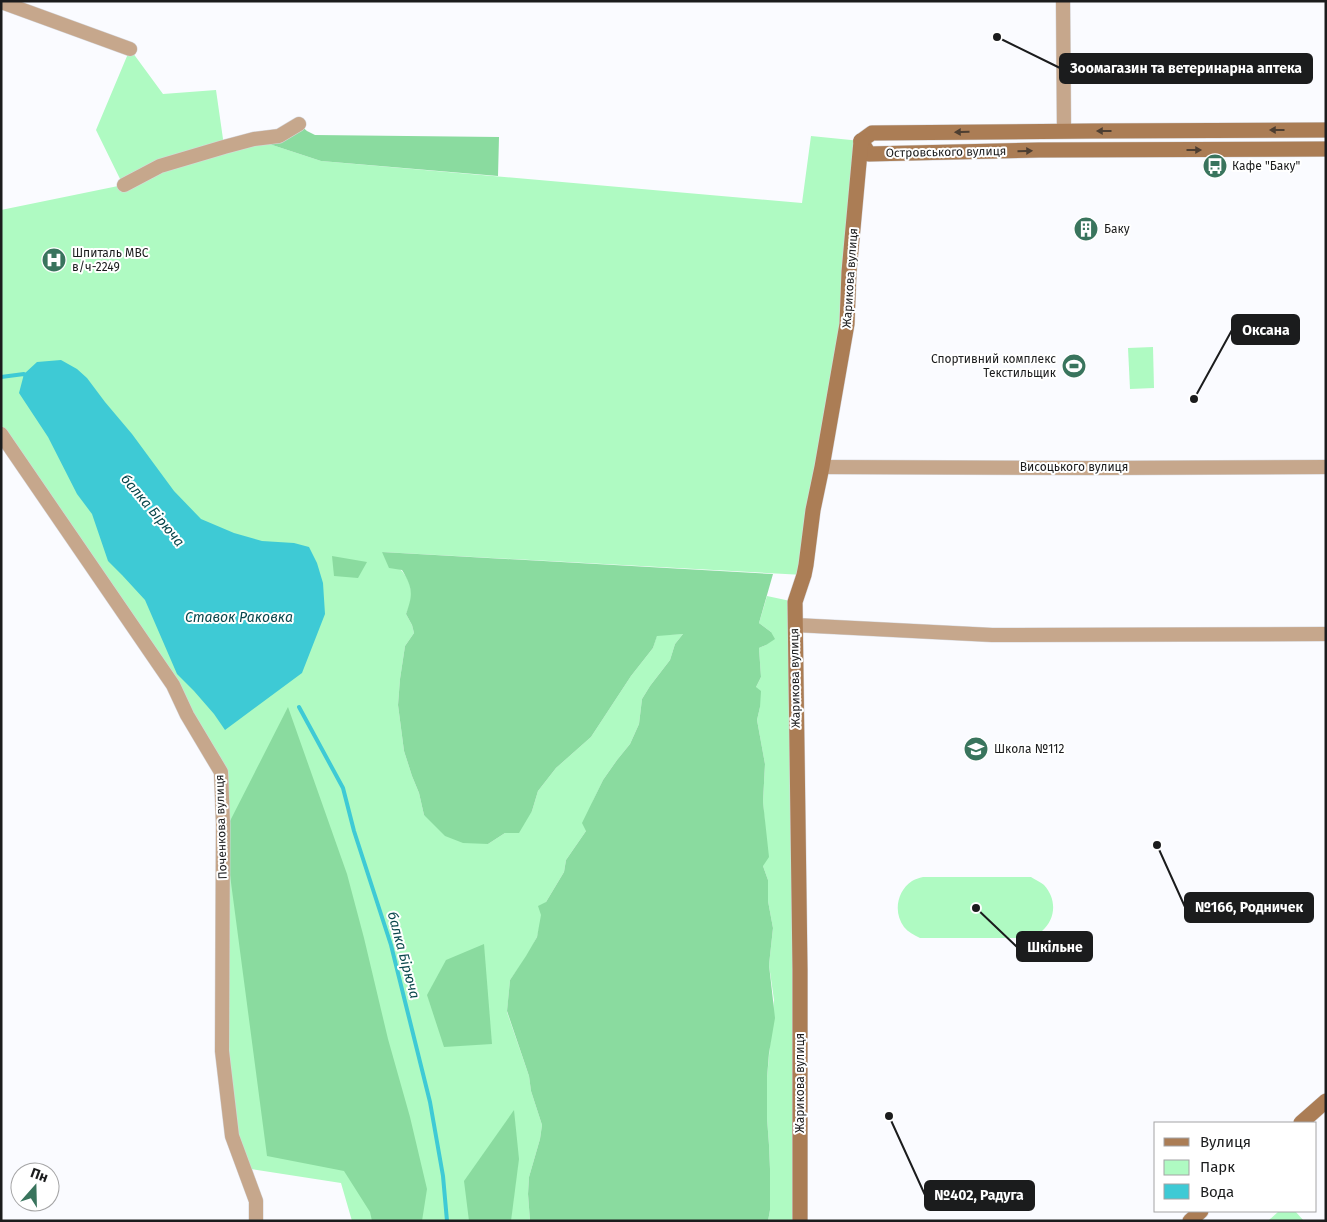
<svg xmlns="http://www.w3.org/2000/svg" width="1327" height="1222" font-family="'Fira Sans',sans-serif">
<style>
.green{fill:#affac2}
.forest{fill:#8adb9f}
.water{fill:#3ecad5}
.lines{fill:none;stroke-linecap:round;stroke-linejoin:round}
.stream{stroke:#3ecad5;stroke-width:4}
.street-casing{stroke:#d6d7db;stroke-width:15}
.secondary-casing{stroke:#d6d7db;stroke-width:16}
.street{stroke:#c6a78c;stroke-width:14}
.secondary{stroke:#ab7d55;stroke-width:15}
.oneway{fill:#4d3e31}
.labels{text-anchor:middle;stroke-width:4;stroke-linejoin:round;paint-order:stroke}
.street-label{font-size:12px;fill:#1b1c1d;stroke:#fff}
.poi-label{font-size:12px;fill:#1b1c1d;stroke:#fff;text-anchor:start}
.water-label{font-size:14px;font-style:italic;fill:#09474c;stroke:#fff}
.leader{fill:none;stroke:#1b1c1d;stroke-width:2}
.callout-dot{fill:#1b1c1d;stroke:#fff;stroke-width:2}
.callout{fill:#1b1c1d;stroke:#1b1c1d;stroke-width:2}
.callout-label{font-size:14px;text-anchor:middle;font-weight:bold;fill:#fff}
</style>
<rect width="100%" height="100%" fill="#fafbff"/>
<g class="green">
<path d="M 130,49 L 163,94 L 216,90 L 224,146 L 254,139 L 321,161 L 802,203 L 811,136 L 861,141 L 849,272 L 804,575 L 382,552 C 396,565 414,577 411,599 C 411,604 408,609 406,614 L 412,625 L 414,633 L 405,646 L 400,679 L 398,705 L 404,751 L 412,776 L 419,793 L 424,815 L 488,844 L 505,833 L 532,811 L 538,791 L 556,768 L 591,737 L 631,676 L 653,648 L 657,635 L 683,634 L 675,644 L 670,660 L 650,686 L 642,699 L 639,724 L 630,744 L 617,760 L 603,780 L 593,801 L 586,831 L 566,860 L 564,872 L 546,902 L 537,937 L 527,956 L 510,980 L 507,1012 L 529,1076 L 531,1091 L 542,1125 L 540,1139 L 529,1177 L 528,1194 L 530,1221 L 352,1221 L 341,1183 L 244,1168 L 222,1051 L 221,772 L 200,733 L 1,434 L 1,210 L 123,185 L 96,130 Z"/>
<path d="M 1153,347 L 1154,388 L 1130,389 L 1128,348 Z"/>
<path d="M 767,596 L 795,602 L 800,1221 L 768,1221 L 770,1210 L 770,1169 L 769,1145 L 767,1118 L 767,1078 L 774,1000 L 769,965 L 773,928 L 768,901 L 768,880 L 763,866 L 766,839 L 763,802 L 765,764 L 757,720 L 760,707 L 756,687 L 761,677 L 759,648 L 766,645 L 771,632 L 759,623 Z"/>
<path d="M 923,877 L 1031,877 C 1035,880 1041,882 1044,885 C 1057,899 1056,919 1042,931 C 1039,935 1033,936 1028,938 L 920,938 C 914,935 908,932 904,927 C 893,912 897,891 912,881 C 915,879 919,878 923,877 Z"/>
<path d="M 1279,1211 L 1295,1211 L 1304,1221 L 1268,1221 Z"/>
</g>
<g class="forest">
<path d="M 299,124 L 307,131 L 315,135 L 499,137 L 498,176 L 321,161 L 254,139 Z"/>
<path d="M 382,552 L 773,574 L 759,623 L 771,632 L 775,639 L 766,645 L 759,648 L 761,677 L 756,687 L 761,691 L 760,707 L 757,720 L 765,764 L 763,802 L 769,857 L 763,866 L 768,880 L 768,901 L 773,928 L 769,965 L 775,1018 L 769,1053 L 767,1078 L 767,1118 L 769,1145 L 770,1169 L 770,1210 L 768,1221 L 530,1221 L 528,1194 L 529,1177 L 540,1139 L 542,1125 L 531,1091 L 529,1076 L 507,1011 L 510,980 L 526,956 L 537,937 L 541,915 L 538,906 L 546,902 L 564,872 L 566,860 L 586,831 L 582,823 L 603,780 L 617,760 L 630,744 L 639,724 L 642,699 L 650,686 L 670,660 L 675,644 L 683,634 L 657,636 L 653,648 L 631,676 L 591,737 L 556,768 L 538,791 L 532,811 L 519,833 L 505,833 L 488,844 L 463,843 L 445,836 L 424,815 L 419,793 L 412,776 L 404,751 L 398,705 L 400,679 L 405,646 L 414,633 L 412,625 L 406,614 C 413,595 413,588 402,570 L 389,568 Z"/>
<path d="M 332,556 L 367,562 L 358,578 L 334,576 Z"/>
<path d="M 288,707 L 347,874 L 364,938 L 388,1039 L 410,1117 L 427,1189 L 422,1221 L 372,1221 L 370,1212 L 344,1171 L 267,1156 L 230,875 L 230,821 Z"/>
<path d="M 484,944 L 492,1044 L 444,1047 L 427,995 L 446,960 Z"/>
<path d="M 514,1110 L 519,1159 L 511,1221 L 469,1221 L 464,1181 Z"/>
</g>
<path class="water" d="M 61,360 L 77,369 L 87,378 L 105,402 L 132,434 L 174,491 L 201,519 L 234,533 L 262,541 L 294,543 L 309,547 L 317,563 L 323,583 L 325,614 L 302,673 L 225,730 L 214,714 L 194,691 L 177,674 L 145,600 L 122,575 L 108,561 L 92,514 L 77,494 L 48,437 L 19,393 L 24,374 L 37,362 Z"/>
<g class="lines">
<g class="stream">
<path d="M 1,377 L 24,374 L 27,377"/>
<path d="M 299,707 L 343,788 L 354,831 L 391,945 L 430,1102 L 443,1176 L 447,1221"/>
</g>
<defs>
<g id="street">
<path d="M 1063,1 L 1064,131"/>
<path d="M 1,2 L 130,49"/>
<path d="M 124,185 L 160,166 L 224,147 L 254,139 L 279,136 L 299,124"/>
<path d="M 1,434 L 173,685 L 187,715 L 221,772 L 223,824 L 222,1051 L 232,1136 L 256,1201 L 256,1221"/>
<path d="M 822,467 L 1095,468 L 1326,467"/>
<path d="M 795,625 L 992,635 L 1326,634"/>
</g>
<g id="secondary">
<path d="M 861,141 L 869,154 L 1039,150 L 1326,149"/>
<path d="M 861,141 L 872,133 L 1093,131 L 1326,130"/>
<path d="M 1301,1123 L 1326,1101"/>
<path d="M 800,1221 L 800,969 L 795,602 L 804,575 L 806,565 L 813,510 L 822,467 L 847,324 L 849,272 L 861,141"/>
<path d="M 1190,1221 L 1201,1211"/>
</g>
</defs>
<use href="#street" class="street-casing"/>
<use href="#secondary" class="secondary-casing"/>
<use href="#street" class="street"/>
<use href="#secondary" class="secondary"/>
</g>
<defs><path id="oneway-solid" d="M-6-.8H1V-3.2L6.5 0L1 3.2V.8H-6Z" transform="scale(1.25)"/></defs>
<g class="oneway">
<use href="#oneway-solid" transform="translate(1277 130) rotate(180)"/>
<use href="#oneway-solid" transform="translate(1104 131) rotate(-180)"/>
<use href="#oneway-solid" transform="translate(962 132) rotate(179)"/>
<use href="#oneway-solid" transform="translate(1194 150)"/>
<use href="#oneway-solid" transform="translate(1025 151) rotate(-1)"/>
</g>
<defs>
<symbol id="bus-disc" viewBox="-11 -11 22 22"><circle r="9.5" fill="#39745d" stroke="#fff"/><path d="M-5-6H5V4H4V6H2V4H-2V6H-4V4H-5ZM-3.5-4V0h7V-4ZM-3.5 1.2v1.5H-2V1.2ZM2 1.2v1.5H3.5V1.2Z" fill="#fff"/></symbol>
<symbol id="building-disc" viewBox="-11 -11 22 22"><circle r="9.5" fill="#39745d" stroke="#fff"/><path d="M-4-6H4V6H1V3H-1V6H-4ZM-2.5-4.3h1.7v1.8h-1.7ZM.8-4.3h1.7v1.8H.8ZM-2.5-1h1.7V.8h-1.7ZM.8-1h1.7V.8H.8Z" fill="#fff"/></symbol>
<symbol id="hospital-disc" viewBox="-11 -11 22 22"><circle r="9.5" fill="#39745d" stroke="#fff"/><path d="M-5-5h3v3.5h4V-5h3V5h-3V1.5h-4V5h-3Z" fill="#fff"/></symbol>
<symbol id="stadium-disc" viewBox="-11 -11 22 22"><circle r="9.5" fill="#39745d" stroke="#fff"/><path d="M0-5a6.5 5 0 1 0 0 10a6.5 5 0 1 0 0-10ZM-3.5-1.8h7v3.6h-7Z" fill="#fff"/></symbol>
<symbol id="school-disc" viewBox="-11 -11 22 22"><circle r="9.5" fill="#39745d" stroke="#fff"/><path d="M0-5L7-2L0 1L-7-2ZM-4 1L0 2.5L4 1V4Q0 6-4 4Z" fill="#fff"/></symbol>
</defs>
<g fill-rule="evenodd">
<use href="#bus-disc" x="1201" y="152" width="28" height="28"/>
<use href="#building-disc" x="1072" y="215" width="28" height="28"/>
<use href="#hospital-disc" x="40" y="246" width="28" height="28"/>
<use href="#stadium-disc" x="1060" y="352" width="28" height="28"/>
<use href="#school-disc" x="962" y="735" width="28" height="28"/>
</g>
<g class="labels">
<g class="street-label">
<text transform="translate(946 152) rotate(-1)" y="4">Островського вулиця</text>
<text transform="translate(850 278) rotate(-86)" y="4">Жарикова вулиця</text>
<text x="1074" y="471">Висоцького вулиця</text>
<text transform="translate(795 678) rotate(-91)" y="4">Жарикова вулиця</text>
<text transform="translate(221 827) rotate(-92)" y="4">Поченкова вулиця</text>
<text transform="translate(800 1083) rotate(-90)" y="4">Жарикова вулиця</text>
</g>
<g class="poi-label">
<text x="1232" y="170">Кафе "Баку"</text>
<text x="1104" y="233">Баку</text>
<text x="72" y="257">Шпиталь МВС<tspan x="72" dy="14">в/ч-2249</tspan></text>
<text x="1056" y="363" text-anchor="end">Спортивний комплекс<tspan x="1056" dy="14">Текстильщик</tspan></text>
<text x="994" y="753">Школа №112</text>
</g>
<g class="water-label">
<text transform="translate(153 510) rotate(50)" y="5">балка Бірюча</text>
<text x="239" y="622">Ставок Раковка</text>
<text transform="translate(404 955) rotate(75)" y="5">балка Бірюча</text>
</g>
</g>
<path class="leader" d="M997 37L1060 68M1194 399L1232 330M1157 845L1185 907M976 908L1017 947M889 1116L925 1195"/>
<g class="callout-dot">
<circle cx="997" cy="37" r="5"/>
<circle cx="1194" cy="399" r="5"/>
<circle cx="1157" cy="845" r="5"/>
<circle cx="976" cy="908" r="5"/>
<circle cx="889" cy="1116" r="5"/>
</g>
<g class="callout">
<rect x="1060" y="54" width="252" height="29" rx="5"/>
<rect x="1232" y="315" width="67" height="29" rx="5"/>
<rect x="1185" y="893" width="128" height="29" rx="5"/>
<rect x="1017" y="932" width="75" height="29" rx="5"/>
<rect x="925" y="1181" width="109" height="29" rx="5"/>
</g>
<g class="callout-label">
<text x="1186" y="73">Зоомагазин та ветеринарна аптека</text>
<text x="1266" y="335">Оксана</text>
<text x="1249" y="912">№166, Родничек</text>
<text x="1055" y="952">Шкільне</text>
<text x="979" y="1200">№402, Радуга</text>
</g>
<rect width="1327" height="1222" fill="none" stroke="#1b1c1d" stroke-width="5"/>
<rect x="1154" y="1122" width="162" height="90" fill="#ffffff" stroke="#a4a4a5"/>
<rect x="1164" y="1138" width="25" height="8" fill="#ab7d55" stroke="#a4a4a5"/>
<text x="1200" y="1147" font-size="15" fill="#1b1c1d">Вулиця</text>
<rect x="1164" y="1160" width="25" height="15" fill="#affac2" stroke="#a4a4a5"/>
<text x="1200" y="1172" font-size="15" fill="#1b1c1d">Парк</text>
<rect x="1164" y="1184" width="25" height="15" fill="#3ecad5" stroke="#a4a4a5"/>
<text x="1200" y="1197" font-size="15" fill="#1b1c1d">Вода</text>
<g transform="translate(35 1187) rotate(20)"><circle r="24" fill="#ffffff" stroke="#a4a4a5"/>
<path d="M0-4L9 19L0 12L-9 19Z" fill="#39745d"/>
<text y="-8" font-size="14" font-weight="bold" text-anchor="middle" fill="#1b1c1d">Пн</text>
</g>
</svg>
